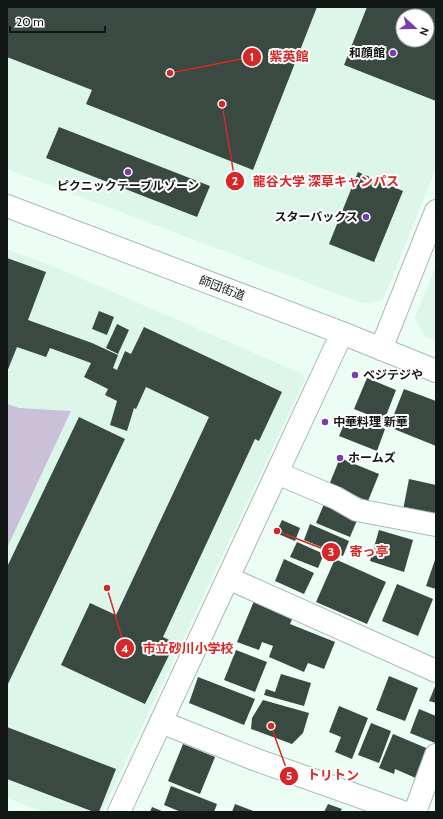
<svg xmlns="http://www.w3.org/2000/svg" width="443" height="819" font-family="Cabin,'Noto Sans JP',sans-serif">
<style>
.built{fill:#dcf7ea;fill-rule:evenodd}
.green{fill:#cac0d8}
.building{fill:#3a4942;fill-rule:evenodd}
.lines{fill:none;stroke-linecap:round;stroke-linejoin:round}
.minor-casing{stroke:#a9bab2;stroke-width:24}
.minor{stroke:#fff;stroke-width:22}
.poi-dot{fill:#7a3bb0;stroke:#fff;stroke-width:1.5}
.labels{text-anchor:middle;stroke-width:4;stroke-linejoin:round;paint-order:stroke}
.poi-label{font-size:12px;font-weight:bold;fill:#111714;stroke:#fff;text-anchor:start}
.street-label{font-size:12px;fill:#111714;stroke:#fff}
.leader{fill:none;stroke:#d62828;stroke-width:1.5}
.callout-dot{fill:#d62828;stroke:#fff;stroke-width:1.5}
.mark-label{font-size:12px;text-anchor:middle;font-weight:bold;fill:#fff}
.callout-label{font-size:13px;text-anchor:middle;font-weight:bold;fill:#d62828;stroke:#fff;stroke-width:4;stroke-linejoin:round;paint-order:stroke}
</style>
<rect width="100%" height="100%" fill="#ebfdf5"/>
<g class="built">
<path d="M 7,7 L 436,7 L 436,168 L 383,300 L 364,304 L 7,169 ZM 403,16 L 427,16 L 427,40 L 403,40 Z"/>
<path d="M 7,249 L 52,266 L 303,374 L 305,379 L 102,812 L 44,812 L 7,798 Z"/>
<path d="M 436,265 L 436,341 L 425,336 L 415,318 Z"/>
</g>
<path class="green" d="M 7,404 L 19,408 L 71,411 L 7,548 Z"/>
<g class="building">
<path d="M 7,7 L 317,7 L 253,170 L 86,104 L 92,90 L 7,57 Z"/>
<path d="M 367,7 L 436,7 L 436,101 L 344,65 ZM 403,16 L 427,16 L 427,40 L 403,40 Z"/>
<path d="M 59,127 L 210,186 L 197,217 L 46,158 Z"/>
<path d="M 358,172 L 403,191 L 374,262 L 329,244 Z"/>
<path d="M 7,258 L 46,272 L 28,320 L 92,343 L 118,355 L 113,368 L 117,370 L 125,351 L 131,354 L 144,327 L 282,392 L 259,441 L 255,439 L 163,637 L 175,643 L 145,704 L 61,665 L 90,603 L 116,615 L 209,417 L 146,387 L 136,409 L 134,408 L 127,431 L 110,425 L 117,401 L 105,395 L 108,389 L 84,377 L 91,363 L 50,348 L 46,357 L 17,347 L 7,372 Z"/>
<path d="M 99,311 L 114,317 L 107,335 L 92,329 Z"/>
<path d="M 117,324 L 129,330 L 118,354 L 106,348 Z"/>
<path d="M 367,378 L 396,390 L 384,421 L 354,409 Z"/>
<path d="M 404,389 L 436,401 L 436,446 L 389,427 Z"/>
<path d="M 348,415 L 385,429 L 377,451 L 339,436 Z"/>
<path d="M 79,417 L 125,439 L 7,686 L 7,567 Z"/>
<path d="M 340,458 L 379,474 L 368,501 L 329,485 Z"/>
<path d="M 409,479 L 436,485 L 436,517 L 403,510 Z"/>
<path d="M 324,504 L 358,518 L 350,537 L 316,523 Z"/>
<path d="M 282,520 L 300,528 L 295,541 L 276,533 Z"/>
<path d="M 310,524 L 349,541 L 343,556 L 304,540 Z"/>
<path d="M 379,530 L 413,540 L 404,572 L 370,561 Z"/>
<path d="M 297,542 L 324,554 L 318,568 L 290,557 Z"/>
<path d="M 436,557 L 436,589 L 426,586 Z"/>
<path d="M 284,559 L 314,573 L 304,594 L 275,581 Z"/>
<path d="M 335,559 L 386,582 L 367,624 L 316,602 Z"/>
<path d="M 397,584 L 433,599 L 418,636 L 382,621 Z"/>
<path d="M 254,601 L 293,617 L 290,624 L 335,642 L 324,669 L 308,663 L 304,672 L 269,657 L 273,646 L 262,642 L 259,650 L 237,642 Z"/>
<path d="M 236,650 L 267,662 L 255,692 L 224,680 Z"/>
<path d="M 281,674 L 311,683 L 304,706 L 264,695 L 266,689 L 275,692 Z"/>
<path d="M 389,676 L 418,688 L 405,721 L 376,710 Z"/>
<path d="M 198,677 L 255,699 L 244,725 L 189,703 Z"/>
<path d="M 436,684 L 436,703 L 429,701 Z"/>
<path d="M 263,700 L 309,713 L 303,733 L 292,744 L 251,729 L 252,718 Z"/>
<path d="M 339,706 L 368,718 L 352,759 L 335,752 L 341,737 L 329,732 Z"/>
<path d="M 419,709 L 436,716 L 435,743 L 410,733 Z"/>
<path d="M 371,723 L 391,731 L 379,763 L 358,755 Z"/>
<path d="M 7,727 L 116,769 L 99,812 L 94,812 L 7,779 Z"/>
<path d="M 393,734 L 431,750 L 418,779 L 395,769 L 394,774 L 379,768 Z"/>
<path d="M 183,744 L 215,757 L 200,794 L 168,781 Z"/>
<path d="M 171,786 L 217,804 L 214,812 L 181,812 L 164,805 Z"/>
<path d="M 235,804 L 256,812 L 232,812 Z"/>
<path d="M 328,804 L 342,809 L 340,812 L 324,812 Z"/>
<path d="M 152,807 L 164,812 L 150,812 Z"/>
</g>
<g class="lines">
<defs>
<g id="minor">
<path d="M 7,206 L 342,333 L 436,371"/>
<path d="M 381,349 L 436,211"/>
<path d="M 277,473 L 336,498 L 357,510 L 436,525"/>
<path d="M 228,578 L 436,671"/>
<path d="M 161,722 L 254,759 L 403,812"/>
<path d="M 119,812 L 342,333"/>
<path d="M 415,812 L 436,755"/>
</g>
</defs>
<use href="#minor" class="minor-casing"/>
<use href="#minor" class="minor"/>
</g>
<g class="poi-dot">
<circle cx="393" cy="53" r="4"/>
<circle cx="128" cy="172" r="4"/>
<circle cx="366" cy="217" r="4"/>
<circle cx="355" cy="375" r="4"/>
<circle cx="325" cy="422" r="4"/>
<circle cx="340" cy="458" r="4"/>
</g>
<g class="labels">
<g class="poi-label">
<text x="385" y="57" text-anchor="end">和顔館</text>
<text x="128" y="190" text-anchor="middle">ピクニックテーブルゾーン</text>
<text x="358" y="221" text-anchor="end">スターバックス</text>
<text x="363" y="379">ベジテジや</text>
<text x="333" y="426">中華料理 新華</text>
<text x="348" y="462">ホームズ</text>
</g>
<g class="street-label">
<text transform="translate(222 288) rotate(21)" y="4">師団街道</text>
</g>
</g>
<path class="leader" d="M170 73L252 57M222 104L235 181M277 531L331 552M107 588L125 648M271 726L289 776"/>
<g class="callout-dot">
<circle cx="170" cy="73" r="4"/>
<circle cx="222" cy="104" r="4"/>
<circle cx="277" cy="531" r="4"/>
<circle cx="107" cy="588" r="4"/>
<circle cx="271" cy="726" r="4"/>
<circle cx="252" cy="57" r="10"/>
<circle cx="235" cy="181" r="10"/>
<circle cx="331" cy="552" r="10"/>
<circle cx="125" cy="648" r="10"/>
<circle cx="289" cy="776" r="10"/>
</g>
<g class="mark-label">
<text x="252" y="61">1</text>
<text x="235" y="185">2</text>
<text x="331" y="556">3</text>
<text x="125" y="653">4</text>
<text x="289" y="780">5</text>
</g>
<g class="callout-label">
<text x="289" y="61">紫英館</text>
<text x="326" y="186">龍谷大学 深草キャンパス</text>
<text x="369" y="556">寄っ亭</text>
<text x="188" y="653">市立砂川小学校</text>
<text x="333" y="780">トリトン</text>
</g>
<rect width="443" height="819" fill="none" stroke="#111714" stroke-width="16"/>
<g transform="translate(415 28) rotate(111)"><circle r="19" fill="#ffffff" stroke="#a0a2a1"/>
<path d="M0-3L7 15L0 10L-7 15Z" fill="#7a3bb0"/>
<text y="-6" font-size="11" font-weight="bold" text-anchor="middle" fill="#111714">N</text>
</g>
<path d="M10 26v6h95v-6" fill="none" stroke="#111714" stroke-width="2"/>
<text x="16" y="26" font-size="12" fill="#111714" stroke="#ffffff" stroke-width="3" paint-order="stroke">20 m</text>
</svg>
